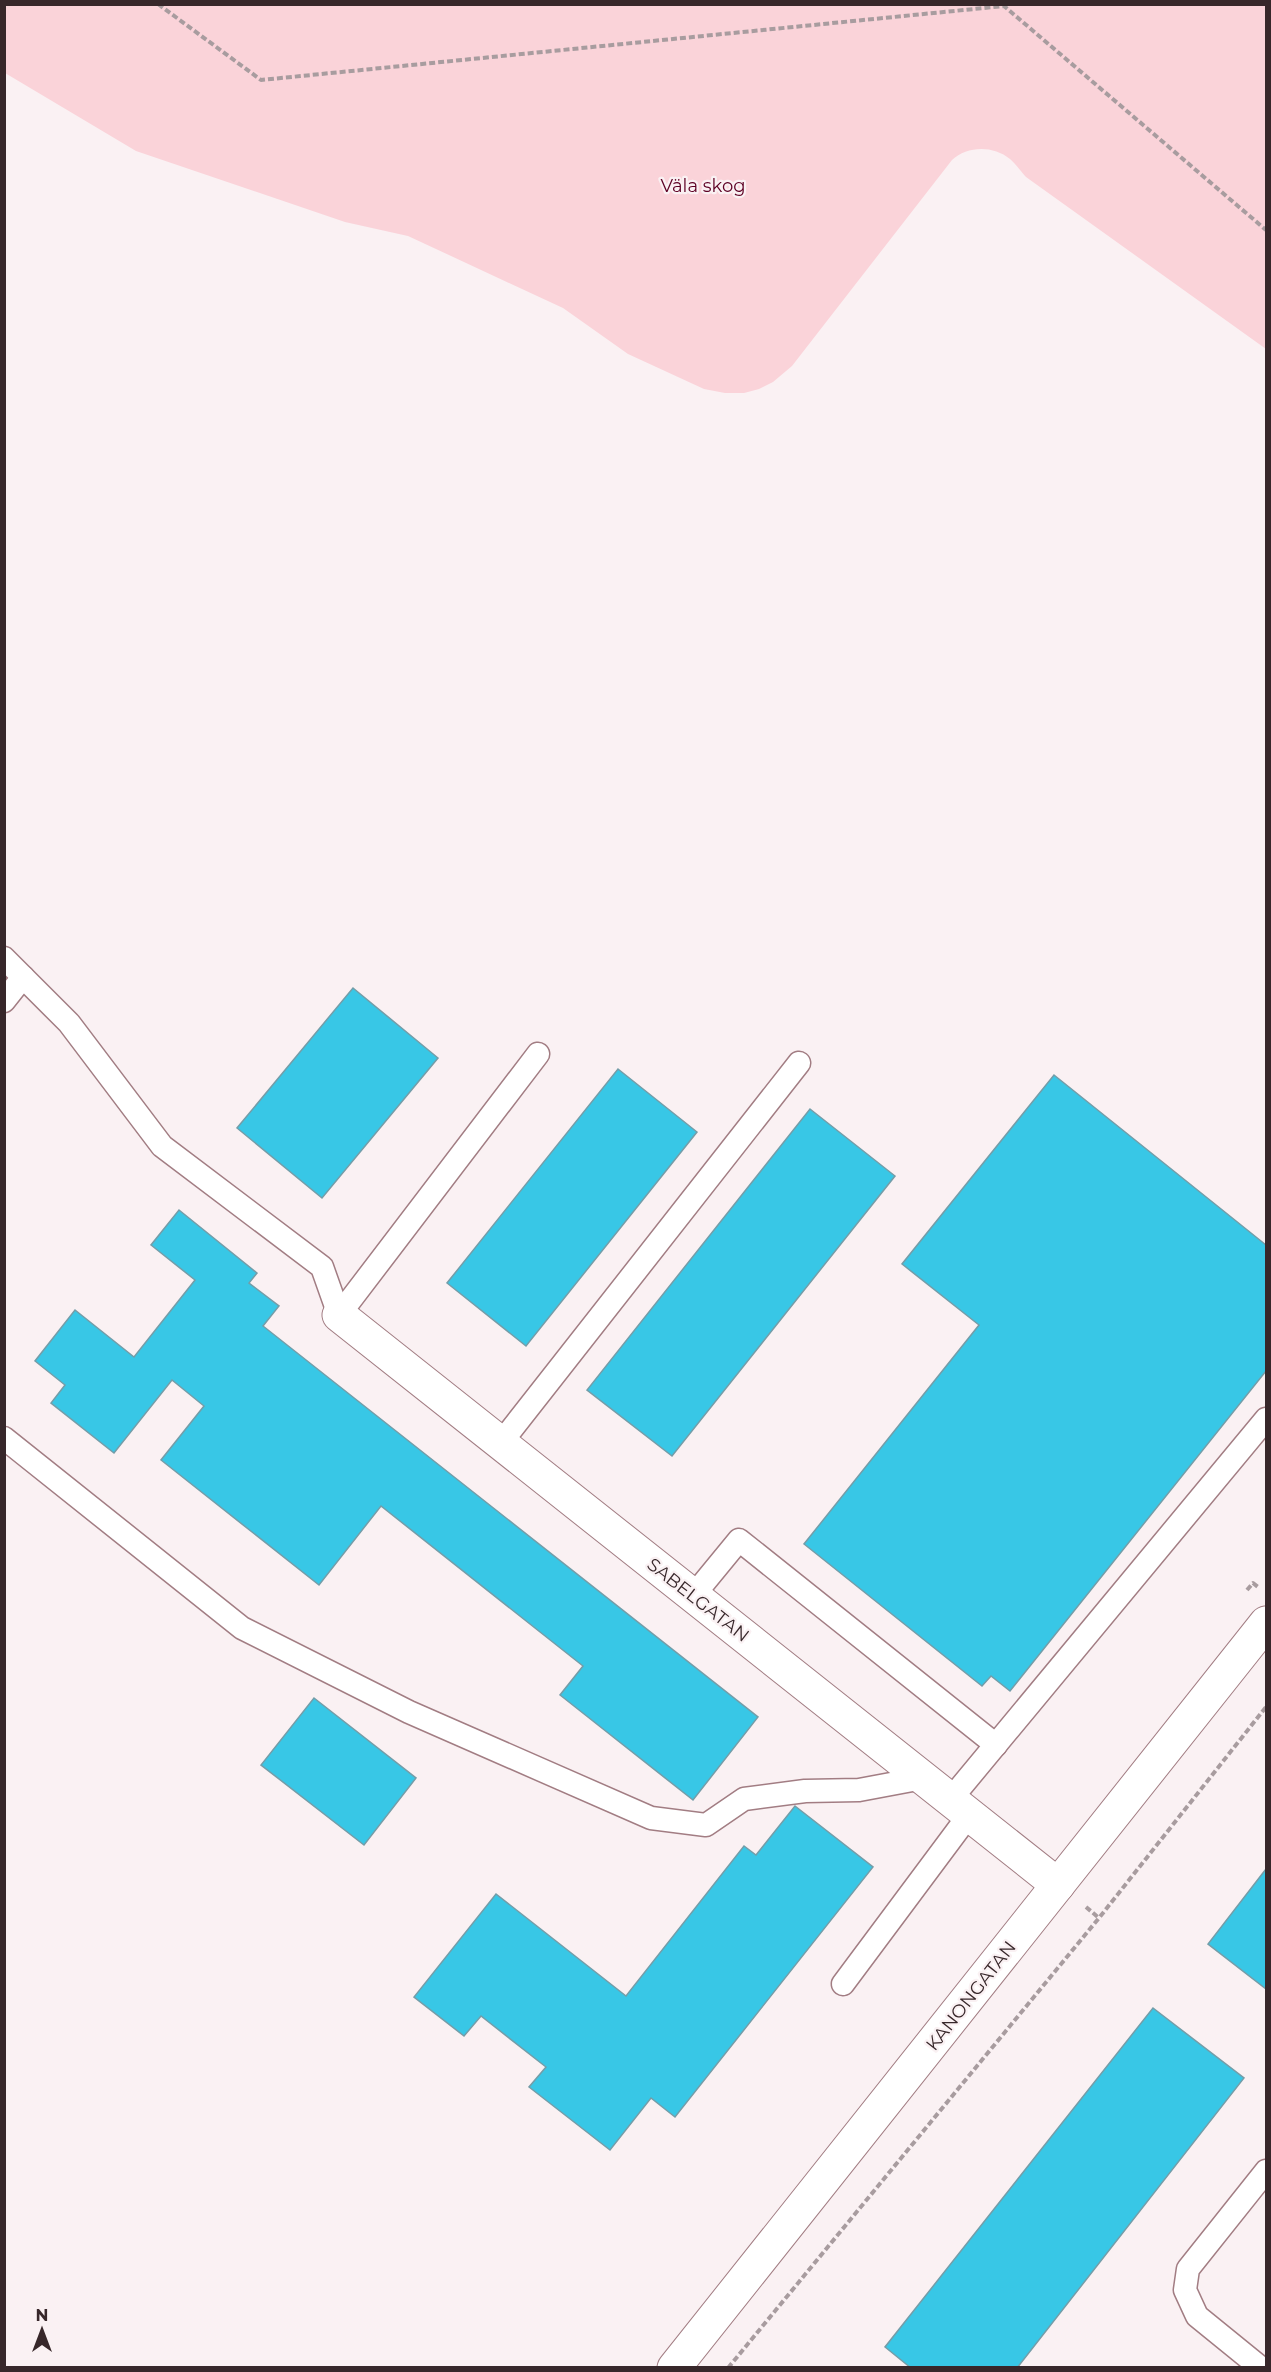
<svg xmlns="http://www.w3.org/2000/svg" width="1271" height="2372" font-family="Montserrat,sans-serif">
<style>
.green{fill:#fad3d9}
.building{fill:#38c7e6;stroke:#749da8;stroke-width:1.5}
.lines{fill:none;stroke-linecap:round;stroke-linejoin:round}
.service-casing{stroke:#a27d83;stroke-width:25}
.minor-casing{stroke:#a27d83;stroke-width:35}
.tertiary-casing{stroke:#a27d83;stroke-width:35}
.path{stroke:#a89c9f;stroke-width:4;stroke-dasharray:6 3;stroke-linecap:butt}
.service{stroke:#fff;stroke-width:22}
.minor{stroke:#fff;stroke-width:33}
.tertiary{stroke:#fff;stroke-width:33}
.labels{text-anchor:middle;stroke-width:4.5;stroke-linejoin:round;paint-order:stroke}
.park-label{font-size:18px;fill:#5d0024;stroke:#faf1f3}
.street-label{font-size:18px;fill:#37272a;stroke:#faf1f3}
</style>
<rect width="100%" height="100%" fill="#faf1f3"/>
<path class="green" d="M 5,4 L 1266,5 L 1266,349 L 1026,177 C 1021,172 1016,164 1010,159 C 993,145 967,146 952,160 L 792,366 L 773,382 L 759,389 L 744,393 L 725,393 L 704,389 L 628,354 L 563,308 L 408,236 L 345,222 L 136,151 L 5,73 Z"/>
<g class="building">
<path d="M 353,988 L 438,1058 L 322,1198 L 237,1128 Z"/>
<path d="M 618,1069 L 697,1132 L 526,1346 L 447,1283 Z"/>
<path d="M 1054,1075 L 1266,1245 L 1266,1371 L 1010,1691 L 991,1676 L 982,1686 L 804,1544 L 979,1325 L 902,1264 Z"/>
<path d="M 810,1109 L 895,1176 L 672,1456 L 587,1390 Z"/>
<path d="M 179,1210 L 257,1273 L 249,1283 L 279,1306 L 263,1326 L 758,1717 L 693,1800 L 560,1695 L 583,1666 L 381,1506 L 319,1585 L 161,1460 L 204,1406 L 172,1380 L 114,1453 L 51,1403 L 65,1385 L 35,1361 L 75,1310 L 134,1357 L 195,1280 L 151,1245 Z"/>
<path d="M 314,1698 L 416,1778 L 364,1845 L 261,1765 Z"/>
<path d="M 795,1806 L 873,1867 L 675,2117 L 651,2098 L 610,2150 L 529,2087 L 546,2067 L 481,2016 L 464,2036 L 414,1997 L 496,1894 L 626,1996 L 744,1846 L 756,1855 Z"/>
<path d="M 1266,1869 L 1266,1989 L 1208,1944 Z"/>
<path d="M 1153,2008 L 1244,2078 L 1017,2368 L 911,2368 L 885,2347 Z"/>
</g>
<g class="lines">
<defs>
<g id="service">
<path d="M 4,958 L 69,1023 L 162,1146 L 322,1267 L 339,1315"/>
<path d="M 4,1001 L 23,977"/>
<path d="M 339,1315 L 538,1054"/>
<path d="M 4,1438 L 242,1628 L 409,1712 L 651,1818 L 706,1825 L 744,1799 L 805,1791 L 859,1790 L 923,1778"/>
<path d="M 500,1444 L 799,1063"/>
<path d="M 693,1596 L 739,1540 L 996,1745"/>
<path d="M 950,1800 L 1266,1419"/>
<path d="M 843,1984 L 969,1815"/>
<path d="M 1261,2368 L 1197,2316 L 1185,2290 L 1188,2269 L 1266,2171"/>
</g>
<path id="minor" d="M 339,1315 L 1058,1885"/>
<path id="tertiary" d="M 674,2368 L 1266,1623"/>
</defs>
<use href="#service" class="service-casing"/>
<use href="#minor" class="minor-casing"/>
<use href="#tertiary" class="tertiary-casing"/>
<g class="path">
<path d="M 158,4 L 261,80 L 1004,6 L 1266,230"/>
<path d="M 1247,1590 L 1253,1583 L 1258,1587"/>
<path d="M 1086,1907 L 1099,1918"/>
<path d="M 728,2368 L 1099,1918 L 1266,1707"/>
</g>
<use href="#service" class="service"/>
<use href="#minor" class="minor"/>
<use href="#tertiary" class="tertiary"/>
</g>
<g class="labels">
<g class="park-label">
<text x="703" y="192">Väla skog</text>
</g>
<g class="street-label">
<text transform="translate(698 1600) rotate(38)" y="6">SABELGATAN</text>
<text transform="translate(971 1996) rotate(-52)" y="6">KANONGATAN</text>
</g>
</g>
<rect width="1271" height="2372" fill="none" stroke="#37272a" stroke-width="12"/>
<g transform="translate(42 2330)" stroke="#faf1f3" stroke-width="4.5" paint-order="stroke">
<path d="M0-4.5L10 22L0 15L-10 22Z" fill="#37272a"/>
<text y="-9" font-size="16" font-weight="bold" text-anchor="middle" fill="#37272a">N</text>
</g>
</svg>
